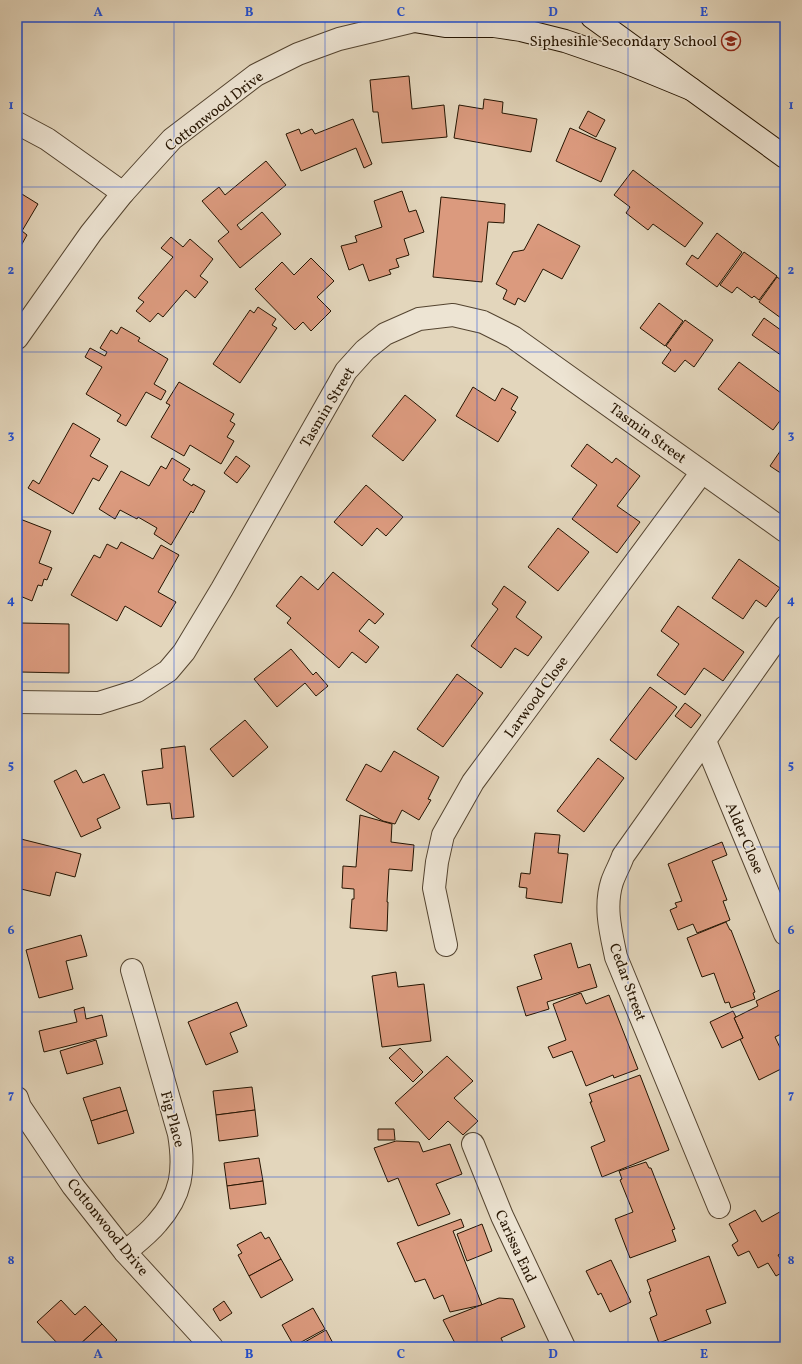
<svg xmlns="http://www.w3.org/2000/svg" width="802" height="1364" font-family="Vollkorn,serif">
<style>
.building{fill:#db9a7e;stroke:#251401}
.lines{fill:none;stroke-linecap:round;stroke-linejoin:round}
.street-casing{stroke:#544430;stroke-width:24}
.secondary-casing{stroke:#251401;stroke-width:24}
.street{stroke:#ede4d3;stroke-width:22}
.secondary{stroke:#ede4d3;stroke-width:22}
.grid{fill:none;stroke:#1d4ed8;stroke-width:1;stroke-opacity:0.55}
.labels{text-anchor:middle;stroke-width:3;stroke-linejoin:round;paint-order:stroke}
.poi-label{font-size:15px;fill:#251401;stroke:#ede4d3;text-anchor:end}
.street-label{font-size:15px;fill:#251401;stroke:#ede4d3}
.neatline{fill:none;stroke:#1d4ed8;stroke-width:1.5}
.grid-label{font-size:13px;text-anchor:middle;font-weight:bold;fill:#1d4ed8}
</style>
<rect width="100%" height="100%" fill="#e3d6bc"/>
<filter id="stains"><feTurbulence type="fractalNoise" baseFrequency=".005" numOctaves="4"/><feColorMatrix values="0 0 0 0 .2 0 0 0 0 .09 0 0 0 0 .02 0 0 0 .5 -.17"/></filter>
<radialGradient id="worn" r=".72"><stop offset=".6" stop-color="#630" stop-opacity="0"/><stop offset="1" stop-color="#630" stop-opacity=".3"/></radialGradient>
<g class="building">
<path d="M 409,76 L 412,109 L 444,105 L 447,137 L 382,143 L 378,112 L 373,112 L 370,80 Z"/>
<path d="M 484,99 L 503,102 L 502,113 L 537,119 L 531,152 L 454,138 L 459,105 L 483,109 Z"/>
<path d="M 588,111 L 605,120 L 596,137 L 579,128 Z"/>
<path d="M 353,119 L 372,164 L 364,168 L 356,148 L 301,171 L 286,134 L 299,129 L 301,134 L 312,129 L 315,134 Z"/>
<path d="M 570,128 L 616,148 L 601,182 L 556,161 Z"/>
<path d="M 266,161 L 286,185 L 237,225 L 241,230 L 262,212 L 281,234 L 240,268 L 218,241 L 229,232 L 202,201 L 219,187 L 225,195 Z"/>
<path d="M 633,170 L 703,223 L 685,247 L 653,224 L 648,230 L 626,213 L 630,207 L 614,195 Z"/>
<path d="M 17,191 L 38,204 L 22,231 L 27,235 L 17,253 Z"/>
<path d="M 402,191 L 409,212 L 416,210 L 424,232 L 404,239 L 409,255 L 396,259 L 399,267 L 389,270 L 391,274 L 369,281 L 363,264 L 349,270 L 341,246 L 357,242 L 355,236 L 382,227 L 374,201 Z"/>
<path d="M 441,197 L 505,204 L 504,223 L 488,222 L 482,282 L 433,277 Z"/>
<path d="M 538,224 L 580,246 L 562,279 L 543,269 L 525,302 L 518,298 L 515,305 L 503,299 L 507,290 L 496,284 L 513,252 L 524,250 Z"/>
<path d="M 717,233 L 742,252 L 717,287 L 686,264 L 692,255 L 698,259 Z"/>
<path d="M 171,237 L 183,247 L 190,239 L 213,259 L 200,276 L 208,282 L 195,298 L 186,290 L 163,317 L 158,313 L 150,322 L 136,311 L 144,302 L 138,298 L 173,257 L 161,248 Z"/>
<path d="M 744,252 L 777,276 L 759,300 L 754,296 L 752,298 L 737,287 L 732,293 L 720,285 Z"/>
<path d="M 311,258 L 334,281 L 317,297 L 331,311 L 311,331 L 303,322 L 295,330 L 255,289 L 282,262 L 294,275 Z"/>
<path d="M 785,271 L 785,282 L 780,278 Z"/>
<path d="M 777,277 L 785,283 L 785,321 L 759,302 Z"/>
<path d="M 659,303 L 683,321 L 665,346 L 640,328 Z"/>
<path d="M 258,307 L 276,319 L 272,325 L 277,328 L 240,383 L 213,364 L 250,310 L 254,313 Z"/>
<path d="M 764,318 L 785,333 L 785,358 L 752,335 Z"/>
<path d="M 685,320 L 713,340 L 694,367 L 685,360 L 675,372 L 662,363 L 671,350 L 666,346 Z"/>
<path d="M 121,327 L 140,338 L 138,341 L 168,359 L 154,384 L 166,391 L 161,400 L 146,392 L 126,426 L 117,421 L 121,415 L 86,394 L 102,367 L 85,357 L 90,348 L 105,356 L 107,352 L 100,348 L 111,330 L 117,334 Z"/>
<path d="M 739,362 L 785,396 L 785,414 L 773,430 L 718,389 Z"/>
<path d="M 179,382 L 234,414 L 230,421 L 235,424 L 227,437 L 234,441 L 221,464 L 190,445 L 184,456 L 151,437 L 170,405 L 166,403 Z"/>
<path d="M 473,387 L 495,401 L 502,388 L 518,397 L 511,409 L 516,412 L 498,442 L 456,416 Z"/>
<path d="M 405,395 L 436,420 L 403,461 L 372,436 Z"/>
<path d="M 73,423 L 100,439 L 90,456 L 108,466 L 99,481 L 93,478 L 73,514 L 28,488 L 33,480 L 39,484 Z"/>
<path d="M 587,444 L 612,463 L 616,458 L 640,476 L 617,506 L 640,522 L 617,553 L 572,519 L 597,485 L 571,466 Z"/>
<path d="M 785,444 L 785,476 L 770,466 Z"/>
<path d="M 236,456 L 250,466 L 237,483 L 224,473 Z"/>
<path d="M 172,458 L 190,469 L 183,480 L 192,486 L 193,484 L 205,491 L 193,513 L 191,511 L 171,545 L 154,534 L 157,528 L 138,517 L 137,519 L 120,510 L 115,519 L 99,509 L 121,471 L 149,486 L 161,466 L 166,469 Z"/>
<path d="M 366,485 L 403,517 L 386,536 L 377,528 L 362,546 L 334,522 Z"/>
<path d="M 20,519 L 51,531 L 39,563 L 52,568 L 47,580 L 44,579 L 42,586 L 38,585 L 32,601 L 20,596 L 17,604 L 17,527 Z"/>
<path d="M 558,528 L 589,552 L 558,591 L 528,567 Z"/>
<path d="M 121,542 L 153,559 L 161,545 L 179,555 L 158,592 L 176,602 L 161,627 L 125,606 L 117,621 L 71,595 L 94,555 L 100,558 L 107,544 L 117,549 Z"/>
<path d="M 739,559 L 780,588 L 766,607 L 756,600 L 743,619 L 712,598 Z"/>
<path d="M 333,572 L 384,614 L 375,624 L 369,619 L 359,631 L 379,647 L 366,663 L 352,652 L 339,668 L 287,623 L 291,618 L 276,606 L 301,576 L 318,590 Z"/>
<path d="M 504,586 L 526,602 L 516,617 L 542,637 L 528,656 L 515,648 L 501,668 L 471,646 L 498,609 L 492,604 Z"/>
<path d="M 678,606 L 744,652 L 723,681 L 704,668 L 685,695 L 657,675 L 679,644 L 661,631 Z"/>
<path d="M 21,623 L 69,624 L 69,673 L 20,672 Z"/>
<path d="M 291,649 L 313,675 L 316,672 L 328,686 L 316,696 L 305,683 L 277,707 L 254,679 Z"/>
<path d="M 457,674 L 483,693 L 443,747 L 417,729 Z"/>
<path d="M 650,687 L 677,707 L 636,760 L 610,740 Z"/>
<path d="M 685,703 L 701,715 L 691,728 L 675,716 Z"/>
<path d="M 245,720 L 268,747 L 233,777 L 210,749 Z"/>
<path d="M 185,746 L 194,817 L 172,819 L 170,803 L 147,805 L 142,771 L 163,768 L 161,749 Z"/>
<path d="M 394,751 L 439,777 L 428,799 L 431,800 L 419,820 L 402,810 L 395,824 L 383,821 L 346,800 L 366,764 L 381,772 Z"/>
<path d="M 598,758 L 624,778 L 584,832 L 557,811 Z"/>
<path d="M 76,770 L 83,783 L 104,774 L 120,808 L 97,819 L 101,828 L 81,837 L 54,781 Z"/>
<path d="M 360,815 L 392,824 L 391,842 L 414,845 L 412,871 L 389,869 L 387,902 L 388,902 L 387,931 L 350,928 L 352,899 L 354,899 L 354,889 L 342,888 L 343,866 L 356,867 Z"/>
<path d="M 535,833 L 560,835 L 558,853 L 568,854 L 562,903 L 526,898 L 527,888 L 519,887 L 521,873 L 530,874 Z"/>
<path d="M 17,838 L 81,854 L 75,877 L 56,872 L 50,896 L 17,888 Z"/>
<path d="M 722,842 L 727,855 L 712,861 L 727,900 L 723,901 L 730,920 L 697,933 L 693,924 L 678,930 L 670,910 L 677,907 L 675,903 L 682,901 L 668,864 Z"/>
<path d="M 726,922 L 730,930 L 731,930 L 755,992 L 753,993 L 755,999 L 731,1008 L 729,1002 L 725,1003 L 714,973 L 702,977 L 687,938 Z"/>
<path d="M 81,935 L 87,956 L 66,961 L 73,989 L 39,998 L 26,950 Z"/>
<path d="M 571,943 L 578,968 L 590,964 L 597,987 L 547,1002 L 549,1009 L 526,1016 L 517,987 L 542,979 L 534,955 Z"/>
<path d="M 396,972 L 398,987 L 424,984 L 431,1041 L 382,1047 L 372,976 Z"/>
<path d="M 782,989 L 785,994 L 785,1032 L 775,1037 L 785,1058 L 785,1067 L 759,1080 L 740,1039 L 743,1038 L 734,1018 L 758,1006 L 756,1001 Z"/>
<path d="M 581,993 L 586,1004 L 609,995 L 638,1069 L 614,1078 L 613,1075 L 586,1086 L 572,1051 L 553,1058 L 548,1047 L 566,1040 L 553,1004 Z"/>
<path d="M 237,1002 L 247,1026 L 230,1033 L 238,1052 L 206,1065 L 188,1022 Z"/>
<path d="M 84,1007 L 86,1019 L 102,1015 L 107,1036 L 44,1052 L 39,1031 L 77,1022 L 74,1010 Z"/>
<path d="M 733,1011 L 736,1017 L 734,1018 L 743,1038 L 722,1048 L 710,1022 Z"/>
<path d="M 96,1040 L 103,1064 L 67,1074 L 60,1051 Z"/>
<path d="M 400,1048 L 423,1072 L 413,1082 L 389,1058 Z"/>
<path d="M 447,1056 L 473,1081 L 454,1098 L 478,1121 L 463,1135 L 448,1121 L 429,1140 L 395,1103 Z"/>
<path d="M 640,1075 L 669,1150 L 602,1177 L 591,1147 L 605,1141 L 590,1102 L 592,1102 L 589,1094 Z"/>
<path d="M 120,1087 L 127,1110 L 91,1121 L 83,1098 Z"/>
<path d="M 252,1087 L 255,1110 L 216,1115 L 213,1091 Z"/>
<path d="M 785,1087 L 785,1097 L 780,1092 Z"/>
<path d="M 127,1110 L 134,1133 L 98,1144 L 91,1121 Z"/>
<path d="M 255,1110 L 258,1136 L 219,1141 L 216,1115 Z"/>
<path d="M 378,1129 L 394,1129 L 395,1140 L 378,1140 Z"/>
<path d="M 396,1141 L 419,1142 L 423,1152 L 450,1144 L 462,1174 L 436,1184 L 450,1214 L 418,1226 L 398,1178 L 388,1182 L 374,1148 Z"/>
<path d="M 259,1158 L 263,1181 L 227,1186 L 224,1163 Z"/>
<path d="M 646,1162 L 649,1168 L 651,1168 L 675,1229 L 672,1230 L 676,1241 L 630,1258 L 615,1219 L 633,1212 L 620,1180 L 622,1179 L 619,1171 Z"/>
<path d="M 263,1181 L 266,1204 L 230,1209 L 227,1186 Z"/>
<path d="M 785,1209 L 785,1251 L 778,1255 L 785,1267 L 785,1271 L 776,1276 L 768,1263 L 758,1268 L 749,1251 L 738,1256 L 732,1245 L 738,1241 L 729,1224 L 755,1210 L 762,1222 Z"/>
<path d="M 461,1219 L 464,1227 L 453,1231 L 482,1305 L 450,1312 L 443,1295 L 434,1299 L 425,1279 L 415,1282 L 397,1243 Z"/>
<path d="M 482,1224 L 492,1251 L 467,1261 L 457,1234 Z"/>
<path d="M 261,1232 L 265,1239 L 269,1237 L 281,1259 L 249,1276 L 238,1255 L 242,1253 L 237,1245 Z"/>
<path d="M 709,1256 L 726,1303 L 706,1310 L 711,1323 L 659,1343 L 650,1318 L 657,1315 L 649,1292 L 651,1291 L 647,1280 Z"/>
<path d="M 281,1259 L 293,1280 L 261,1298 L 249,1276 Z"/>
<path d="M 611,1260 L 631,1302 L 610,1312 L 601,1293 L 598,1295 L 586,1271 Z"/>
<path d="M 499,1298 L 513,1299 L 525,1327 L 501,1338 L 505,1347 L 457,1347 L 443,1320 Z"/>
<path d="M 61,1300 L 75,1315 L 85,1306 L 102,1324 L 77,1347 L 61,1347 L 37,1322 Z"/>
<path d="M 224,1301 L 232,1313 L 220,1321 L 213,1309 Z"/>
<path d="M 313,1308 L 325,1329 L 294,1346 L 282,1325 Z"/>
<path d="M 102,1324 L 117,1340 L 109,1347 L 77,1347 Z"/>
<path d="M 326,1330 L 335,1347 L 296,1347 Z"/>
</g>
<g class="lines">
<defs>
<g id="street">
<path d="M 17,123 L 47,139 L 123,193"/>
<path d="M 17,338 L 91,233 L 123,193 L 172,139 L 256,75 L 298,54 L 339,39 L 414,21 L 421,17"/>
<path d="M 17,702 L 99,703 L 137,691 L 168,671 L 184,652 L 222,589 L 346,371 L 365,350 L 385,334 L 419,319 L 453,315 L 483,322 L 513,337 L 785,531"/>
<path d="M 705,741 L 785,934"/>
<path d="M 446,945 L 434,888 L 437,862 L 443,835 L 473,782 L 702,472"/>
<path d="M 17,1098 L 20,1107 L 73,1186 L 125,1252 L 212,1347"/>
<path d="M 473,1144 L 502,1216 L 564,1347"/>
<path d="M 719,1207 L 616,957 C 611,933 604,907 612,882 C 615,873 620,865 623,856 L 785,627"/>
<path d="M 125,1252 C 136,1243 148,1234 157,1223 C 182,1195 185,1170 179,1134 L 132,970"/>
</g>
<g id="secondary">
<path d="M 592,17 L 785,157"/>
<path d="M 414,21 L 445,26 L 494,26 L 521,30 L 565,41 L 623,61 L 691,89"/>
</g>
</defs>
<use href="#street" class="street-casing"/>
<use href="#secondary" class="secondary-casing"/>
<use href="#street" class="street"/>
<use href="#secondary" class="secondary"/>
</g>
<path class="grid" d="M 174,17 L 174,1347M 325,17 L 325,1347M 477,17 L 477,1347M 628,17 L 628,1347M 17,187 L 785,187M 17,352 L 785,352M 17,517 L 785,517M 17,682 L 785,682M 17,847 L 785,847M 17,1012 L 785,1012M 17,1177 L 785,1177"/>
<defs>
<symbol id="school-ring" viewBox="-11 -11 22 22"><circle r="9.5" fill="#ede4d3" stroke="#8f2418" stroke-width="1.5"/><path d="M0-5L7-2L0 1L-7-2ZM-4 1L0 2.5L4 1V4Q0 6-4 4Z" fill="#8f2418"/></symbol>
</defs>
<g fill-rule="evenodd">
<use href="#school-ring" x="720" y="30" width="22" height="22"/>
</g>
<g class="labels">
<g class="poi-label">
<text x="717" y="46">Siphesihle Secondary School</text>
</g>
<g class="street-label">
<text transform="translate(214 111) rotate(-38)" y="5">Cottonwood Drive</text>
<text transform="translate(327 407) rotate(-59)" y="5">Tasmin Street</text>
<text transform="translate(648 433) rotate(36)" y="5">Tasmin Street</text>
<text transform="translate(536 697) rotate(-54)" y="5">Larwood Close</text>
<text transform="translate(745 838) rotate(67)" y="5">Alder Close</text>
<text transform="translate(628 982) rotate(70)" y="5">Cedar Street</text>
<text transform="translate(173 1119) rotate(75)" y="5">Fig Place</text>
<text transform="translate(108 1227) rotate(51)" y="5">Cottonwood Drive</text>
<text transform="translate(516 1246) rotate(65)" y="5">Carissa End</text>
</g>
</g>
<rect width="802" height="1364" fill="none" stroke="#e3d6bc" stroke-width="44"/>
<rect x="22" y="22" width="758" height="1320" class="neatline"/>
<g class="grid-label">
<text x="98" y="16">A</text>
<text x="249" y="16">B</text>
<text x="401" y="16">C</text>
<text x="553" y="16">D</text>
<text x="704" y="16">E</text>
<text x="11" y="109">1</text>
<text x="791" y="109">1</text>
<text x="11" y="274">2</text>
<text x="791" y="274">2</text>
<text x="11" y="439">3</text>
<text x="791" y="439">3</text>
<text x="11" y="604">4</text>
<text x="791" y="604">4</text>
<text x="11" y="769">5</text>
<text x="791" y="769">5</text>
<text x="11" y="934">6</text>
<text x="791" y="934">6</text>
<text x="11" y="1099">7</text>
<text x="791" y="1099">7</text>
<text x="11" y="1264">8</text>
<text x="791" y="1264">8</text>
<text x="98" y="1358">A</text>
<text x="249" y="1358">B</text>
<text x="401" y="1358">C</text>
<text x="553" y="1358">D</text>
<text x="704" y="1358">E</text>
</g>
<rect width="100%" height="100%" filter="url(#stains)"/>
<rect width="100%" height="100%" fill="url(#worn)"/>
</svg>
